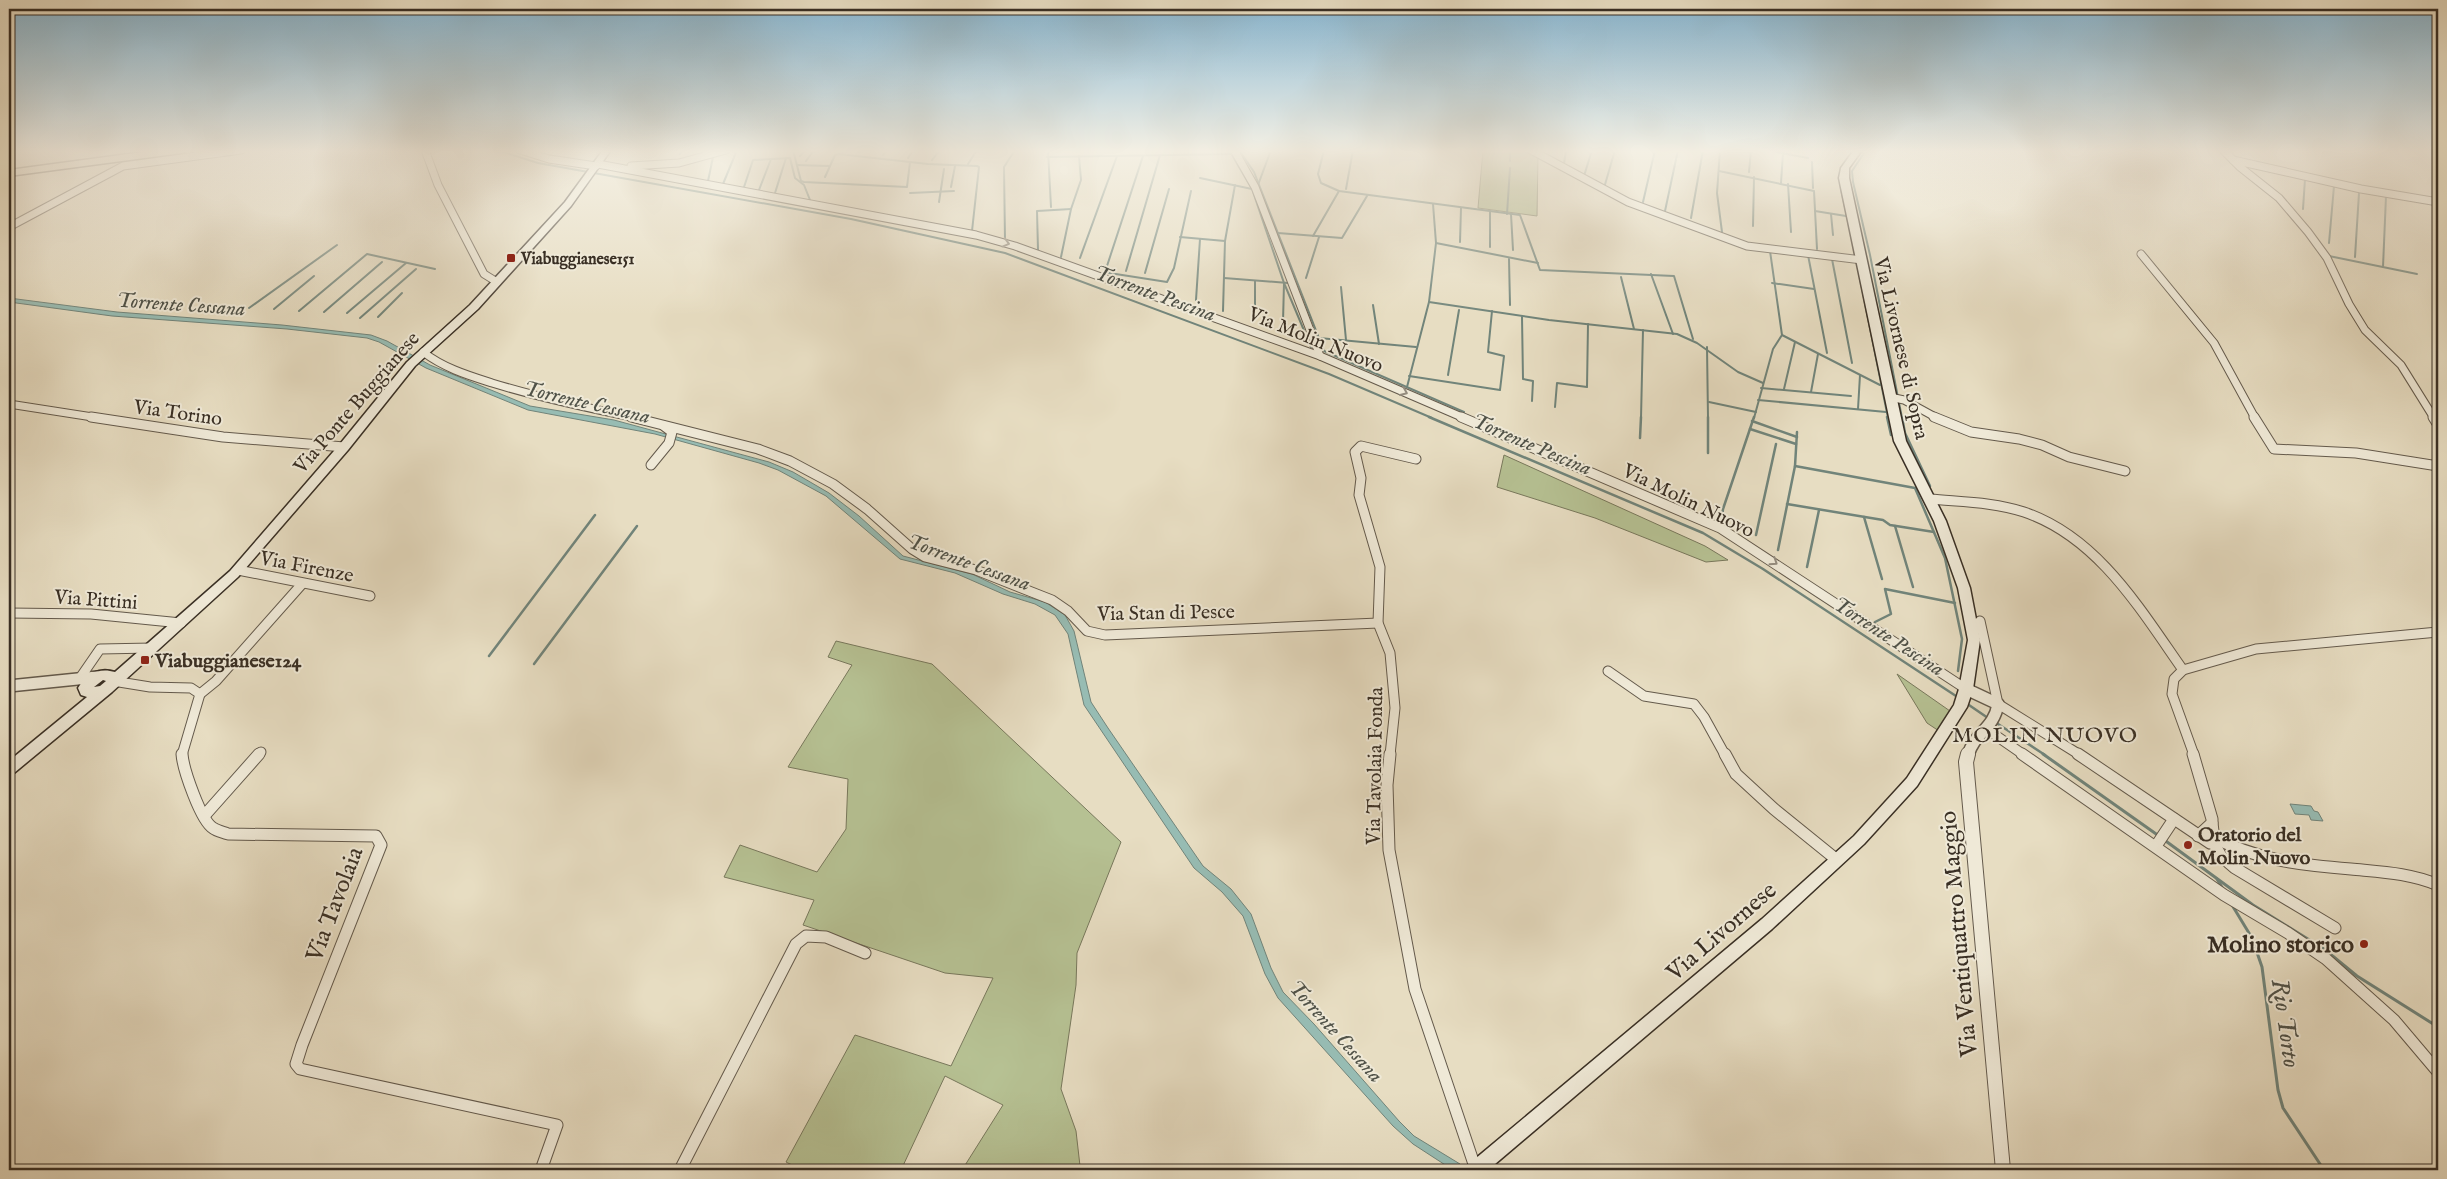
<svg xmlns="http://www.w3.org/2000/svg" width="2447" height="1179" font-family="'IM FELL English',serif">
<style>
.green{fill:#b6c193;stroke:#78785c}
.water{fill:#97bcb3;stroke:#71847a}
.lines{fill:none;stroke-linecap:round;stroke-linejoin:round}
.stream-far2{stroke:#71847a;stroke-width:2}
.stream-far1{stroke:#71847a;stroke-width:2.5}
.stream{stroke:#71847a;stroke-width:3}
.minor-far2-casing{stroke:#645a4c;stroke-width:9}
.minor-far1-casing{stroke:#645a4c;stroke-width:11}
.minor-casing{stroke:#645a4c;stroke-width:13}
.tertiary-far1-casing{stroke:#645a4c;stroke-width:14}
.tertiary-casing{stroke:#645a4c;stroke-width:16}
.secondary-casing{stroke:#392f24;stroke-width:3}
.motorway-casing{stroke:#392f24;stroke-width:3}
.minor-far2{stroke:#efe9d7;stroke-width:7}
.minor-far1{stroke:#efe9d7;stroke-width:9}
.minor{stroke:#efe9d7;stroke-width:11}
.tertiary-far1{stroke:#efe9d7;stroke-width:11}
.tertiary{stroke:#efe9d7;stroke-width:14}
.secondary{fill:#efe9d7;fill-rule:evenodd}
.motorway{fill:#e7ddc2;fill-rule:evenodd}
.oneway{stroke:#948c7e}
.poi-dot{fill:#8f2418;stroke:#efe9d7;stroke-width:2}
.labels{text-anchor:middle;stroke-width:4;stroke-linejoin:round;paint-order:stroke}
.far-poi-label{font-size:16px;font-weight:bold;fill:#392f24;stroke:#efe9d7;text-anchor:start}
.street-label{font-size:20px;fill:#392f24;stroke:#efe9d7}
.poi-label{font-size:20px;font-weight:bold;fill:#392f24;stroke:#efe9d7;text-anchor:start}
.water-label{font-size:21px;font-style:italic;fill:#505248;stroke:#efe9d7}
.quarter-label{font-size:22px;letter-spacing:1px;fill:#392f24;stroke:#efe9d7}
.near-street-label{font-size:24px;fill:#392f24;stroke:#efe9d7}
.near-poi-label{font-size:24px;font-weight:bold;fill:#392f24;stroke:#efe9d7;text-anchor:end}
.near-water-label{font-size:25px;font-style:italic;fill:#505248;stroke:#efe9d7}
</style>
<rect width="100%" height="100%" fill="#e7ddc2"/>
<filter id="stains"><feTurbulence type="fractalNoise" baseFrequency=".004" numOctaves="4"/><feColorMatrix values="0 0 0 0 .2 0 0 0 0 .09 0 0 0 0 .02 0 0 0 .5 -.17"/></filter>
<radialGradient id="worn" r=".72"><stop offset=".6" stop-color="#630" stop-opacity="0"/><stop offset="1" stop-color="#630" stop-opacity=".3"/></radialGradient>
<g class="green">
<path d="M 1483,150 L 1525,150 L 1538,155 L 1537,216 L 1478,208 Z"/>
<path d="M 1504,455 L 1705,546 L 1728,560 L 1706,562 L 1595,518 L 1497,487 Z"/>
<path d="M 836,641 L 932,664 L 1121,842 L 1077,953 L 1076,985 L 1061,1089 L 1076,1131 L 1080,1166 L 1077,1170 L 962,1170 L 1003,1105 L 945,1076 L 901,1170 L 802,1170 L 786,1162 L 855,1035 L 951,1066 L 993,978 L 945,973 L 803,925 L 814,900 L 724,877 L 740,845 L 817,872 L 846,829 L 848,779 L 788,767 L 852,665 L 828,657 Z"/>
<path d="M 1897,674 L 1950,711 L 1939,731 L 1927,723 Z"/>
</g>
<g class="water">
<path d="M 9,298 L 117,312 L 282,325 L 371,335 L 387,341 L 430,365 L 530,406 L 614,420 L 769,462 L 793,472 L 829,493 L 859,516 L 903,556 L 972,574 L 1010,592 L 1045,602 L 1065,615 L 1074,631 L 1091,702 L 1108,728 L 1203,866 L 1231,889 L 1251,914 L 1271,968 L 1283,992 L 1314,1024 L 1399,1121 L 1414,1136 L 1460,1164 L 1464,1170 L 1453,1170 L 1413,1144 L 1393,1126 L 1278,998 L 1265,974 L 1243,916 L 1222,892 L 1194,868 L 1084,705 L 1068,634 L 1055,615 L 1035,604 L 1003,594 L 955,573 L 900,559 L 826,496 L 778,470 L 759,463 L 655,434 L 528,410 L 426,368 L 379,342 L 367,338 L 287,329 L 112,316 L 9,302 Z"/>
<path d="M 2290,804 L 2311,806 L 2314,811 L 2318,812 L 2323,821 L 2311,820 L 2309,815 L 2295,814 Z"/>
</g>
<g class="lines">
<g class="stream-far2">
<path d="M 497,150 L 538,163 L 851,219 L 1005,253 L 1329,374 L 1432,418"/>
<path d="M 793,150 L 801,181 L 804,182 L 907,187 L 910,162"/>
<path d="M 1048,150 L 1051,207"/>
<path d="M 1229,150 L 1252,189 L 1284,283 L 1311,347"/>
<path d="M 1239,150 L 1254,172 L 1324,351 L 1464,412"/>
<path d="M 1324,150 L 1318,174 L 1321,183 L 1339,191 L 1520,215 L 1540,270 L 1674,276 L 1693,339"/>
<path d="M 1510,150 L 1510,161"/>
<path d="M 1521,150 L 1532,154"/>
<path d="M 1720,150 L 1717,193 L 1722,232"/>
<path d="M 1766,150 L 1808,158"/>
<path d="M 1866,150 L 1852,171 L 1853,182 L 1870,255 L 1902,418"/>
<path d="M 859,152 L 861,150"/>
<path d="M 1848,152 L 1850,150"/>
<path d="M 680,154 L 682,150"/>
<path d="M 883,155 L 887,150"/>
<path d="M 800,156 L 805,150"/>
<path d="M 1047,157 L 1231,154"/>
<path d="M 908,158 L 913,150"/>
<path d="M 932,160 L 940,150"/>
<path d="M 806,161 L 814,150"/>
<path d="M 1812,162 L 1813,188"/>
<path d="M 968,164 L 977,150"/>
<path d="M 1564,164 L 1566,150"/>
<path d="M 797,165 L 829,166"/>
<path d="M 1719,171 L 1814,191 L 1817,249"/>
<path d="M 1749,172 L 1751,150"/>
<path d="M 1584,176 L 1592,150"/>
<path d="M 825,177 L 835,155 L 838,154 L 928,164 L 977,166 L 979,167 L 972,231"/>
<path d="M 1200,178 L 1252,189"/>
<path d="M 708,181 L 713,157"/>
<path d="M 1781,183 L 1783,153"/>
<path d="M 723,184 L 737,150"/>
<path d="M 1788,184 L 1791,232"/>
<path d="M 1258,185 L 1271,150"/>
<path d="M 744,187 L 753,160 L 790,158 L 795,178 L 804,185 L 810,200"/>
<path d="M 951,187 L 955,166"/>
<path d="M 1604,188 L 1615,150"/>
<path d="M 1346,189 L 1353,150"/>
<path d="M 1841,189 L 1850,230"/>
<path d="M 759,190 L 771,159"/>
<path d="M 775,193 L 786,158"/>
<path d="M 910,193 L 954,191"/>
<path d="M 939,202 L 944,169"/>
<path d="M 1643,202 L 1655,150"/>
<path d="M 2303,209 L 2305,179"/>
<path d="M 1490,211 L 1490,247"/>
<path d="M 1665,211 L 1678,150"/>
<path d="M 1815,211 L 1846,216"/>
<path d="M 1507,214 L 1510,168"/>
<path d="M 1511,214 L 1513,250"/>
<path d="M 1831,214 L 1833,235"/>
<path d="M 1691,218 L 1703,150"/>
<path d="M 1753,226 L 1754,177"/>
<path d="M 1278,233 L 1342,238 L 1367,196"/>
<path d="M 1313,236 L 1339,191"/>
<path d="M 1180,237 L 1225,241"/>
<path d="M 1005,240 L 1004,167 L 1015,150"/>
<path d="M 1460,242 L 1461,208"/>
<path d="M 1436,243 L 1538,263"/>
<path d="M 2329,243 L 2334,186"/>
<path d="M 1038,250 L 1037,211 L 1071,209"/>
<path d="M 1770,251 L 1782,335 L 1880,385"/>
<path d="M 1808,255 L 1827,353"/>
<path d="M 2329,256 L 2417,274"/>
<path d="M 1061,257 L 1071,209 L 1081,180 L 1079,156"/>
<path d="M 2355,257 L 2359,193"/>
<path d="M 1080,258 L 1117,156"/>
<path d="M 1509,259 L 1510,305"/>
<path d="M 1832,259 L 1852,363"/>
<path d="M 1107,266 L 1143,156"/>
<path d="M 2383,267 L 2386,196"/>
<path d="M 1126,271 L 1160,155"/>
<path d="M 1103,272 L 1167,282 L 1174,268 L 1191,191"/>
<path d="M 1145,273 L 1169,189"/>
<path d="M 1651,274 L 1673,334"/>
<path d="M 1621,277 L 1634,329"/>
<path d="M 1224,278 L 1288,283"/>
<path d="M 1306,278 L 1319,237"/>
<path d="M 1860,278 L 1888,418"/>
<path d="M 1255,281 L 1255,319"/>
<path d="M 1772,283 L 1814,289"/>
<path d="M 1341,287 L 1346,340"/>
<path d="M 1196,300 L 1200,239"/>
<path d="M 1429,302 L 1549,320 L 1677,334 L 1697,343 L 1738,372 L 1763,383"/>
<path d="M 1373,305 L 1379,344"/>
<path d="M 249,308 L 337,245"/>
<path d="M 274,309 L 314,276"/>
<path d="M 299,311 L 367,254 L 435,269"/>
<path d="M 1223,311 L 1225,241 L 1235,185"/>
<path d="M 324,312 L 382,262"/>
<path d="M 347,313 L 406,263"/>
<path d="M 378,317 L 402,293"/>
<path d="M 1522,317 L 1523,379 L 1533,381 L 1532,401"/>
<path d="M 360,318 L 416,269"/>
<path d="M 1283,322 L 1284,283"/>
<path d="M 1319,338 L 1416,347"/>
<path d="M 1707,347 L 1708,418"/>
<path d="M 1448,375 L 1459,310"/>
<path d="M 1409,376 L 1500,390 L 1504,356 L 1488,352 L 1492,311"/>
<path d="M 1407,387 L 1429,302 L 1436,243 L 1433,204"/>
<path d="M 1761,388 L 1851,396"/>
<path d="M 1784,389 L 1795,342"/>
<path d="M 1811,392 L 1818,354"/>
<path d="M 1758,400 L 1886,412"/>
<path d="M 1709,402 L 1756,412"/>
<path d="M 1555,407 L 1557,383 L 1587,387 L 1588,324"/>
<path d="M 1858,409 L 1860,375"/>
<path d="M 1641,418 L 1643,330"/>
<path d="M 1754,418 L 1773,349 L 1782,335"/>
</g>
<g class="stream-far1">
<path d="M 1429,417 L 1703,533 L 1763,569 L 1959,698"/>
<path d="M 1708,417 L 1708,453"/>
<path d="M 1887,417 L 1891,435"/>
<path d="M 1902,417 L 1905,433 L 1930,486"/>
<path d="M 1752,421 L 1797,437"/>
<path d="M 1750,429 L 1796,444"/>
<path d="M 1640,438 L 1641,417"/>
<path d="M 1795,466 L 1915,488 L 1945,558 L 1962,639 L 1958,671"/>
<path d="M 1787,504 L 1883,520 L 1890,525 L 1934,532"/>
<path d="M 1864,517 L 1882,579"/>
<path d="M 1721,525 L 1723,509 L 1754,417"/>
<path d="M 1895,526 L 1913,587"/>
<path d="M 1756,535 L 1776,444"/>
<path d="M 1778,550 L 1795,466 L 1797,432"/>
<path d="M 1807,567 L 1819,510"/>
<path d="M 1875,622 L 1891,614 L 1885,589 L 1955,603"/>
<path d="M 489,656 L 595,515"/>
<path d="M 534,664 L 637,526"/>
<path d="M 1966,703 L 1988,718"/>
<path d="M 1995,722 L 2045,755"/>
</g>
<g class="stream">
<path d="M 2043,754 L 2159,836"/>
<path d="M 2163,839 L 2253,905 L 2324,949 L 2357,976 L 2438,1027"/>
<path d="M 2217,879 L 2223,889"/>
<path d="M 2232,905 L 2252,938 L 2262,967 L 2278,1090 L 2283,1108 L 2324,1170"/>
</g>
<defs>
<g id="minor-far2">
<path d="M 425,150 L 438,185 L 484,274 L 497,282"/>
<path d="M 520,150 L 549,159 L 596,166"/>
<path d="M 1234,150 L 1255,187 L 1320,356"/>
<path d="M 1531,150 L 1628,202 L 1747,246 L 1862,260"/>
<path d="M 2223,150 L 2240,167 L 2279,198 L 2308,232 L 2327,258 L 2349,304 L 2365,330 L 2401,365 L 2434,418"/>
<path d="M 2233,160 L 2361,189 L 2438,202"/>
<path d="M 598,164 L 976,235 L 1015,246 L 1320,356 L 1464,418"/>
<path d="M 631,166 L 679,163 L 726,150"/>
<path d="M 9,227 L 123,166 L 241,150"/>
<path d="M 2141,254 L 2214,343 L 2255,418"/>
<path d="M 423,352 C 444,368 467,375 492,383 C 541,398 587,408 637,418"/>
<path d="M 1890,397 L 1904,400 L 1937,418"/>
<path d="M 9,404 L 99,418"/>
</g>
<g id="minor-far1">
<path d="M 91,417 L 223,437 L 344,447"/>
<path d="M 631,417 L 758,449 L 790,461 L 833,484 L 867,509 L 912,549 L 925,557 L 976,570 L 1052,600 L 1068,611 L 1087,631 L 1105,635 L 1378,623"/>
<path d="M 1461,417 L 1720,528 L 1966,689"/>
<path d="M 1934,417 L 1971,432 L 2019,439 L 2042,445 L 2069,457 L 2125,471"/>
<path d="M 2254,417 L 2274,449 L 2356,453 L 2438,466"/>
<path d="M 2433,417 L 2438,425"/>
<path d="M 651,465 L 669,443 L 672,432 L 664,426"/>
<path d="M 1930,499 C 1961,502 1994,502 2024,512 C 2098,537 2140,609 2183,670"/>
<path d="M 238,570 L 370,596"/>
<path d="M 9,613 L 91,614 L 181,623"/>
<path d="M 1980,621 L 1998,704 L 2080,755"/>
<path d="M 1608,671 L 1644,696 L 1694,704 L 1704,717 L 1725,755"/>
<path d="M 80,678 L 100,649 L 152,648"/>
<path d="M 113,681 L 150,687 L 191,688 L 200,694 L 182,755"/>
<path d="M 200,694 L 216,681 L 302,584"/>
<path d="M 1985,728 L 2024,755"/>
<path d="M 258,755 L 261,752"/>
<path d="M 1390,755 L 1395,708 L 1390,653 L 1378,623 L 1380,567 L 1359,495 L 1361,478 L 1355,452 L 1361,446 L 1416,459"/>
<path d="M 2194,755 L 2172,694 L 2174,679 L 2183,670 L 2256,649 L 2438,632"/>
</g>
<g id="minor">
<path d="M 182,754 C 183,769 201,821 213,828 C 217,831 223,832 228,834 L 376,836 L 381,845 L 302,1045 L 296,1064 L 300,1069 L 557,1125 L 541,1170"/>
<path d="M 1390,754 L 1387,785 L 1389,850 L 1415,989 L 1476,1170"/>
<path d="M 1725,754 L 1736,774 L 1774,809 L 1837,860"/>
<path d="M 2022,754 L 2224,895 L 2288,933 L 2326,959 L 2394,1020 L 2438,1072"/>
<path d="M 2078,754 L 2210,843 L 2214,840 L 2212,823"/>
<path d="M 2193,754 L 2212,819 L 2212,823 L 2198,836"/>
<path d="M 204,816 L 259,754"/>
<path d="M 2210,835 C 2254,860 2301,865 2351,869 C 2381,872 2410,873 2438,885"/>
<path d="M 2213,842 L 2221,856 L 2235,868 L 2335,928"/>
<path d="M 2156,846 L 2174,819"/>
<path d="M 680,1170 L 796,944 L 806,936 L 826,937 L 865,953"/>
</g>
<g id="tertiary-far1">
<path d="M 9,686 L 97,677"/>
<path d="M 1966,689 L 1998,704 C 1994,729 1975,732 1968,755"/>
</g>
<path id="tertiary" d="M 1968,754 L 1966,762 L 2003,1170"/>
<g id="secondary">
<path d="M 603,150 L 611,150 L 571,206 L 478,309 L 415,366 L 348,450 L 238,577 L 112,692 L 14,773 L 9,775 L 9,761 L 87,697 L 81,695 L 78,688 C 86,674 99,667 115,672 L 230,571 L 340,444 L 407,362 L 470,305 L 565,202 ZM 103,680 L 106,681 L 100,686 L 94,687 Z"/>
<path d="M 1854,150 L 1862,150 L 1849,168 L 1849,178 L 1906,441 L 1946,521 L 1970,588 L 1980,640 L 1973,689 L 1967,707 L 1917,786 L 1864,844 L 1772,929 L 1488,1170 L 1466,1170 L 1469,1164 L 1762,919 L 1854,836 L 1907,778 L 1954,705 L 1959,689 L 1968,640 L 1958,588 L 1934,521 L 1894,441 L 1839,178 L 1841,168 Z"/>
</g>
<path id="motorway" d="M 158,150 L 188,150 L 182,153 L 9,176 L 9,170 Z"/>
</defs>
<use href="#minor-far2" class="minor-far2-casing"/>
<use href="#minor-far1" class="minor-far1-casing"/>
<use href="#minor" class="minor-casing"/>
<use href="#tertiary-far1" class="tertiary-far1-casing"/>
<use href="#tertiary" class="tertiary-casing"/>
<use href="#secondary" class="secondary-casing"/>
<use href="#motorway" class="motorway-casing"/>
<use href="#minor-far2" class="minor-far2"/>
<use href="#minor-far1" class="minor-far1"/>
<use href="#minor" class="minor"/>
<use href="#tertiary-far1" class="tertiary-far1"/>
<use href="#tertiary" class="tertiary"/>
<use href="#secondary" class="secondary"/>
<use href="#motorway" class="motorway"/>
</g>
<defs><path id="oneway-chevron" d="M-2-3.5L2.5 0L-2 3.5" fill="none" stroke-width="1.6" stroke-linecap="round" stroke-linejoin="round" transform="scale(1.25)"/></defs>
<g class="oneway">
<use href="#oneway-chevron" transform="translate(1006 243) rotate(15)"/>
<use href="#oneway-chevron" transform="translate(1404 392) rotate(23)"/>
<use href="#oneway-chevron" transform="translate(1774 562) rotate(33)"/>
</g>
<linearGradient id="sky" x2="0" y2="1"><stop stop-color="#87b7d3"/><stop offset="0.48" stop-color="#f4f0e4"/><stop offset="1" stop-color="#f4f0e4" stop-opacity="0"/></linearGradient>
<rect width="2447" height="315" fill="url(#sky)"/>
<g class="poi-dot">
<rect x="506" y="253" width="10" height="10" rx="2.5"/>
<rect x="140" y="655" width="10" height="10" rx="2.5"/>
<circle cx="2188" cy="845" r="5"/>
<circle cx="2364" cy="944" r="5"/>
</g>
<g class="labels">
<g class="far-poi-label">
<text x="521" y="264">Viabuggianese151</text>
</g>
<g class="street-label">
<text transform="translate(1316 339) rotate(22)" y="7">Via Molin Nuovo</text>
<text transform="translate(1902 348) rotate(77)" y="7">Via Livornese di Sopra</text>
<text transform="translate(356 402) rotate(-49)" y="7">Via Ponte Buggianese</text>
<text transform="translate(178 412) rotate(8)" y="7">Via Torino</text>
<text transform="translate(1689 500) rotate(26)" y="7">Via Molin Nuovo</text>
<text transform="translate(307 566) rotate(11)" y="7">Via Firenze</text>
<text transform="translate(96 599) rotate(4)" y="7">Via Pittini</text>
<text transform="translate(1166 612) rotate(-1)" y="7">Via Stan di Pesce</text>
<text transform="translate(1374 766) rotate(-89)" y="7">Via Tavolaia Fonda</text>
</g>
<g class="poi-label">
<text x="155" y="667">Viabuggianese124</text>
<text x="2198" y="841">Oratorio del<tspan x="2198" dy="23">Molin Nuovo</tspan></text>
</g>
<g class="water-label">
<text transform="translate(1155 293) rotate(20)" y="7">Torrente Pescina</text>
<text transform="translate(181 304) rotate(4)" y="7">Torrente Cessana</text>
<text transform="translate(587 402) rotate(13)" y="7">Torrente Cessana</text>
<text transform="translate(1532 444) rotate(23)" y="7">Torrente Pescina</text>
<text transform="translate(969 562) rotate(20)" y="7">Torrente Cessana</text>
<text transform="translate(1889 636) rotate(33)" y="7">Torrente Pescina</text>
<text transform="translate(1336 1031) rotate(48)" y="7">Torrente Cessana</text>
</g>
<g class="quarter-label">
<text x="2045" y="742">MOLIN NUOVO</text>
</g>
<g class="near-street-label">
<text transform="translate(334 904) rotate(-69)" y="8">Via Tavolaia</text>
<text transform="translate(1721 931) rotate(-41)" y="8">Via Livornese</text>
<text transform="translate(1958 934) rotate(-95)" y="8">Via Ventiquattro Maggio</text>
</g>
<g class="near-poi-label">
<text x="2354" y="952">Molino storico</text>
</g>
<g class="near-water-label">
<text transform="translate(2287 1023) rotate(82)" y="9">Rio Torto</text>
</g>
</g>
<rect width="2447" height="1179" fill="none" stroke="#e7ddc2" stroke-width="30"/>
<rect x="10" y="10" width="2427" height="1159" fill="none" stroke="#392f24" stroke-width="2.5"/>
<rect x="15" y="15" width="2417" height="1149" fill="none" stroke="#392f24"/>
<rect width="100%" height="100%" filter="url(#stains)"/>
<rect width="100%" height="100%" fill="url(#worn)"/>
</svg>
